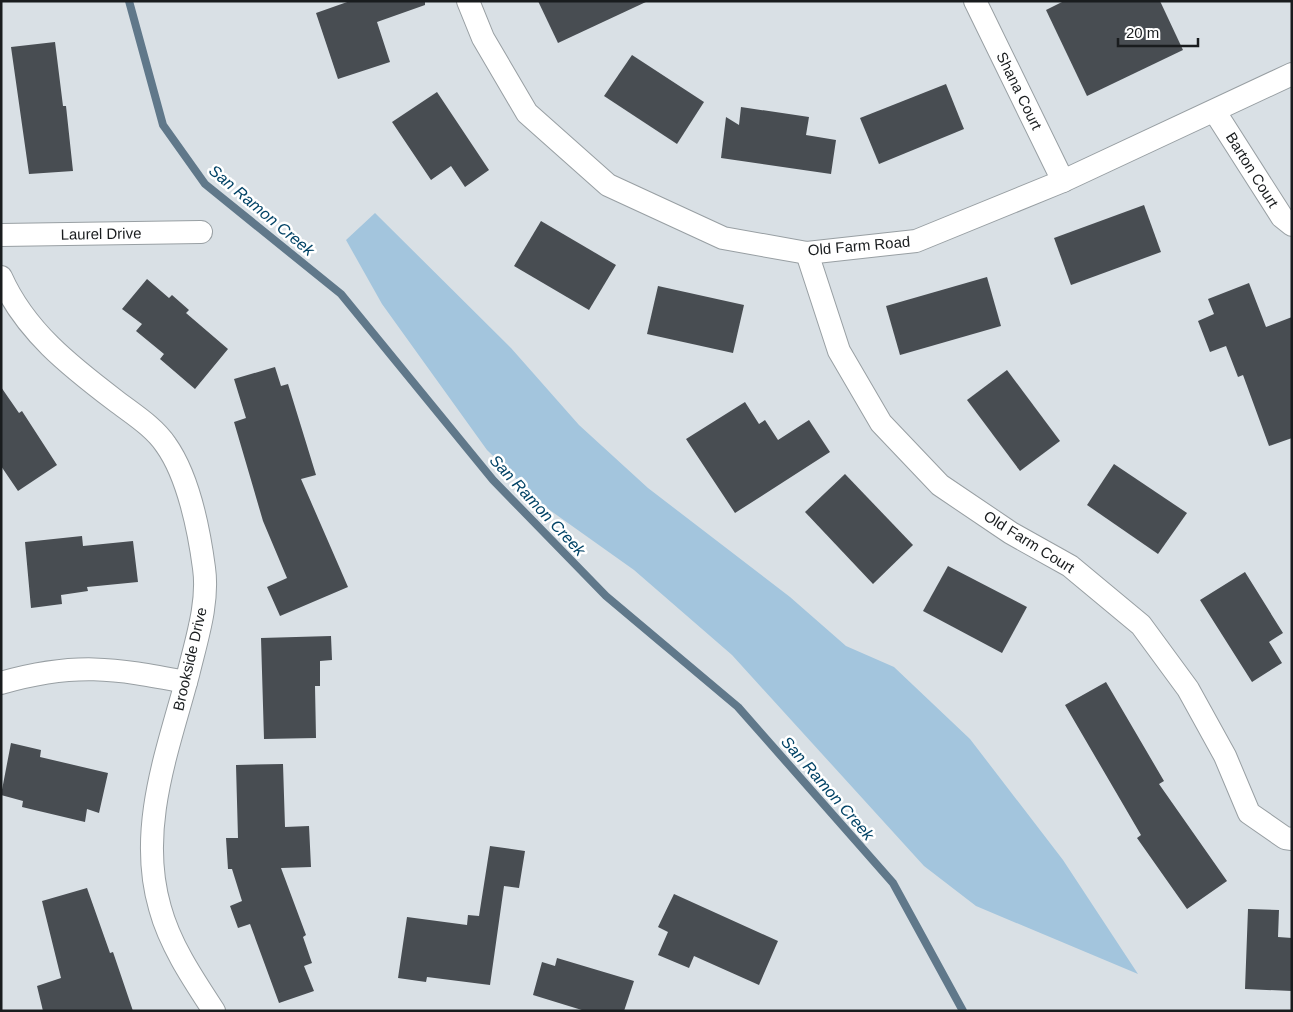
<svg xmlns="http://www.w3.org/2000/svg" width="1293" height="1012" font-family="Arial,sans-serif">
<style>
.green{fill:#a3c5dd}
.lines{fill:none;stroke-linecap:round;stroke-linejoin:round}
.stream{stroke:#60788a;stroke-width:8}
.building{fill:#484d52}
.minor-casing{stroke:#989fa3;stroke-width:24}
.minor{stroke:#fff;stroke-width:22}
.labels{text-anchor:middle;stroke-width:5;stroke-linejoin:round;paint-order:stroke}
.street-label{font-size:15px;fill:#191c1e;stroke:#fff}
.water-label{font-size:16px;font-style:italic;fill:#014265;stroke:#fff}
</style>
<rect width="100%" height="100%" fill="#d9e0e5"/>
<path class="green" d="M 375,213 L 511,348 L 579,425 L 648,488 L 790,597 L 846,646 L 894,667 L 970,739 L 1063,860 L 1138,974 L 976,906 L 924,866 L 732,655 L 634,570 L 544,506 L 487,450 L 382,304 L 346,240 Z"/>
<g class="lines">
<path class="stream" d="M 129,1 L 163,125 L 205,184 L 341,294 L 493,480 L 606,596 L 738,707 L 893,883 L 963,1011"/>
</g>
<g class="building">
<path d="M 350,1 L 425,1 L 425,5 L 377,22 L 390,62 L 338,79 L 316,13 Z"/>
<path d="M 538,1 L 648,1 L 558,43 Z"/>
<path d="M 1064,1 L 1160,1 L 1183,50 L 1087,96 L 1046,10 Z"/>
<path d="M 55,42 L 63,106 L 66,106 L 73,171 L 29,174 L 11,47 Z"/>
<path d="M 632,55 L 704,102 L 677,144 L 604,96 Z"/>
<path d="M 946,84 L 964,129 L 879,164 L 860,118 Z"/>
<path d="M 437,92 L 489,170 L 465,187 L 451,166 L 431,180 L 392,122 Z"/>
<path d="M 741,107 L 809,117 L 806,135 L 836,140 L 831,174 L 721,158 L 726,117 L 739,125 Z"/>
<path d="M 1144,205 L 1161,252 L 1071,285 L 1054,238 Z"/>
<path d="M 541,221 L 616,265 L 589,310 L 514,266 Z"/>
<path d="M 987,277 L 1001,326 L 900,355 L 886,306 Z"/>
<path d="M 147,279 L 169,298 L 172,295 L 189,310 L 186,313 L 228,349 L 195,389 L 160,359 L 164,354 L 136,331 L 142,324 L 122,309 Z"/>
<path d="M 1249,283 L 1266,327 L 1292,317 L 1292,438 L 1269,446 L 1243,375 L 1238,377 L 1226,346 L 1210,352 L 1198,321 L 1214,314 L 1208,299 Z"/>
<path d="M 658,286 L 744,305 L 733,353 L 647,334 Z"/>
<path d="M 275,367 L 281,386 L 288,384 L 316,475 L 301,479 L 348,587 L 280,616 L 267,587 L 287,578 L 263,521 L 234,422 L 246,418 L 234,379 Z"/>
<path d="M 1007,370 L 1060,441 L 1020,471 L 967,400 Z"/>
<path d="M 1,387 L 19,413 L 22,411 L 57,465 L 18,491 L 1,466 Z"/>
<path d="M 745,402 L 759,424 L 765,420 L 778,440 L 809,420 L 830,452 L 735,513 L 686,439 Z"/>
<path d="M 1114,464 L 1187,513 L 1158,554 L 1087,505 Z"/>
<path d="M 845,474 L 913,545 L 873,584 L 805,512 Z"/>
<path d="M 82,536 L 83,546 L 133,541 L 138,582 L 87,587 L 88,591 L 61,595 L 62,604 L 31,608 L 25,542 Z"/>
<path d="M 948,566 L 1027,607 L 1002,653 L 923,611 Z"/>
<path d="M 1245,572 L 1283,633 L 1269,642 L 1282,663 L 1252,682 L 1200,600 Z"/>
<path d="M 331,636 L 332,660 L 320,661 L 320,686 L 315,686 L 316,738 L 264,739 L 261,638 Z"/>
<path d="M 1106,682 L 1164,781 L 1159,784 L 1227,881 L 1187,909 L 1137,838 L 1141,835 L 1065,705 Z"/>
<path d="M 11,743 L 41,750 L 40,757 L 108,773 L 99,813 L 87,809 L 85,822 L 22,807 L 23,801 L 1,795 Z"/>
<path d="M 283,764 L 285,827 L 309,826 L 311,867 L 281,868 L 306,935 L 303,937 L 312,963 L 304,966 L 314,991 L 279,1003 L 250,924 L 238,928 L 230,906 L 242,901 L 232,869 L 228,869 L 226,838 L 238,838 L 236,765 Z"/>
<path d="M 490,846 L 525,851 L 519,888 L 504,886 L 490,985 L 427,977 L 426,982 L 398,978 L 407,917 L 467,925 L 468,915 L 479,916 Z"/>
<path d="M 87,888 L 110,953 L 113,952 L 133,1011 L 43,1011 L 37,986 L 61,978 L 42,901 Z"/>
<path d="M 674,894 L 778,941 L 759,985 L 694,956 L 689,968 L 658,955 L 668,932 L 658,927 Z"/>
<path d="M 1248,909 L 1279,910 L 1278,937 L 1292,938 L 1292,991 L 1245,989 Z"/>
<path d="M 557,958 L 634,981 L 624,1011 L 585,1011 L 533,995 L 542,962 L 555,966 Z"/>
</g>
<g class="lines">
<defs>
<g id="minor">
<path d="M 468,1 L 483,38 L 527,113 L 608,185 L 723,238 L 807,253 L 916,241 L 1063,181 L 1292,74"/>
<path d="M 975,1 L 1063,181"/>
<path d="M 1215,112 L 1282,217 L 1292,225"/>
<path d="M 1,235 L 201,232"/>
<path d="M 807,253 L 839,351 L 881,423 L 940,485 L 1011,533 L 1070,566 L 1141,625 L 1188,689 L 1225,756 L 1249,813 L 1285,838 L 1292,839"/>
<path d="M 1,277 C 25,331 70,366 116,401 C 133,414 154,427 166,445 C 188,476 199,530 204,568 C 209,603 196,641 188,675 C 168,750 137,829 160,908 C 170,945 193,979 214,1011"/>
<path d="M 1,683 C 74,662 114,668 186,682"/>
</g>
</defs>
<use href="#minor" class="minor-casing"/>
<use href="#minor" class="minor"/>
</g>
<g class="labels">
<g class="street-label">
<text transform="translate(1019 91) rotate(64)" y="5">Shana Court</text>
<text transform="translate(1252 170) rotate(58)" y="5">Barton Court</text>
<text transform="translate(101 234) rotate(-1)" y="5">Laurel Drive</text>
<text transform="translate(859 246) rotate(-5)" y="5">Old Farm Road</text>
<text transform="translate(1029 542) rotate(32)" y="5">Old Farm Court</text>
<text transform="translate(190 659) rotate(-77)" y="5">Brookside Drive</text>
</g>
<g class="water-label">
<text transform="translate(262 210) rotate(40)" y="6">San Ramon Creek</text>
<text transform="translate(538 505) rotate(47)" y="6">San Ramon Creek</text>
<text transform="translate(828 788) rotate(49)" y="6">San Ramon Creek</text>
</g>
</g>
<rect width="1293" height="1012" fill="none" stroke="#191c1e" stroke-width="5"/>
<path d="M1118 38v8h80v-8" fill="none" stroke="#191c1e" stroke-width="2.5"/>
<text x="1126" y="38" font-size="15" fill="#191c1e" stroke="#ffffff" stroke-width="4" paint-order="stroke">20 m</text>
</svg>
